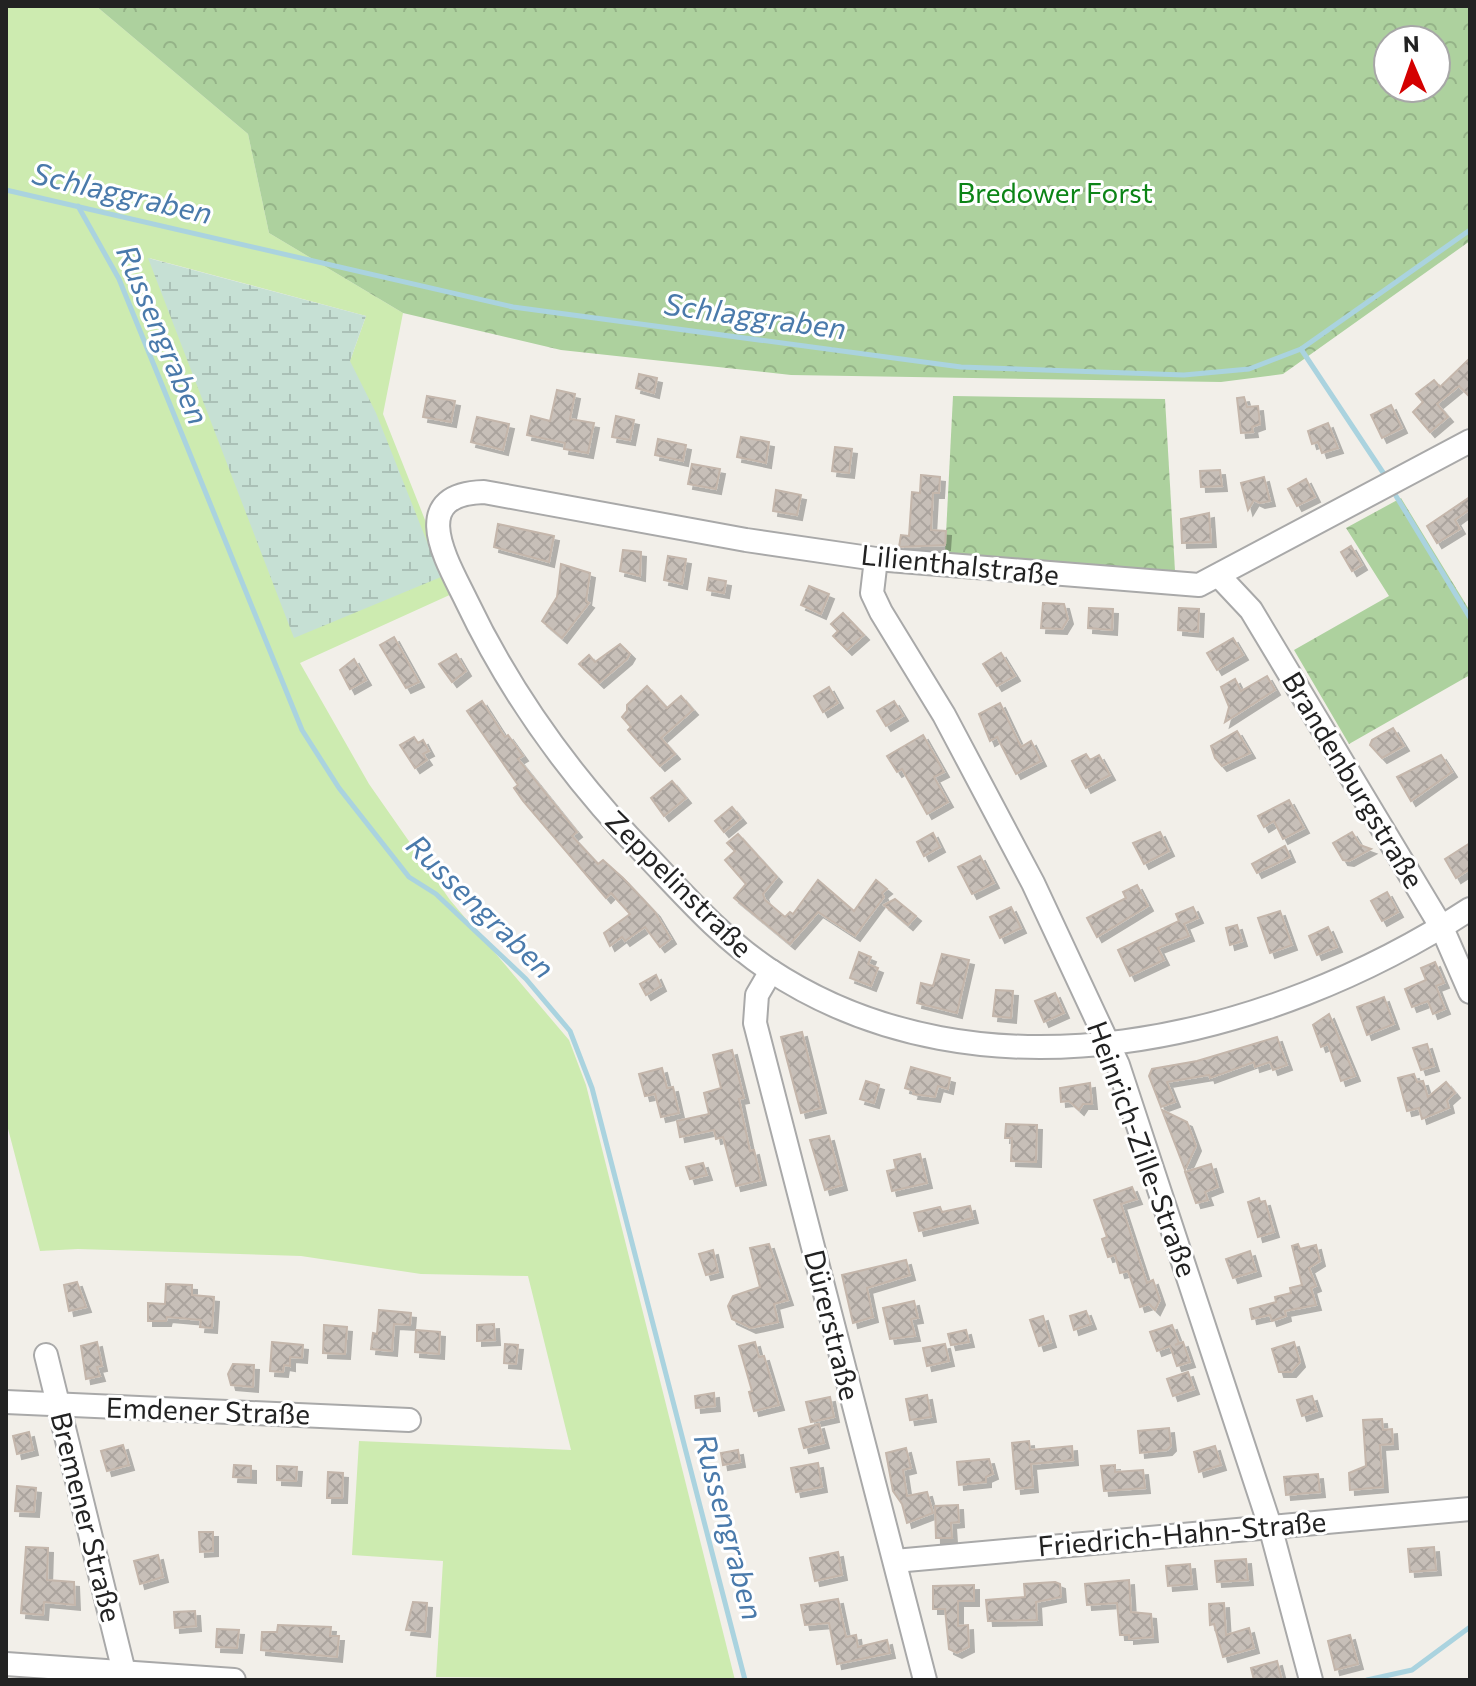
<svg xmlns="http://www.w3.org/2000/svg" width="1476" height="1686" font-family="Commissioner,sans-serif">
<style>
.grass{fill:#cdebb0;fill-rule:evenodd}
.forest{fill:url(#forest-crowns);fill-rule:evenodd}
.wetland{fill:url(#wetland-marsh)}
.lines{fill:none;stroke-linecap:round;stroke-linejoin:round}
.stream{stroke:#aad3df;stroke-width:5}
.building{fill:url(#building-cross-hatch);stroke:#c4b6ab;stroke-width:2;filter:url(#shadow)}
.minor-casing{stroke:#a9a9a9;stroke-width:26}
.minor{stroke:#fff;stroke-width:22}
.labels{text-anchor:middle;stroke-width:6;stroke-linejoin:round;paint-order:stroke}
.park-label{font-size:28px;fill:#0c8416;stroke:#fff}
.street-label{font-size:28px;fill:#222;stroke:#fff}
.water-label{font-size:30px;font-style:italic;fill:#4a7aab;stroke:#fff}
</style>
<defs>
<pattern id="forest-crowns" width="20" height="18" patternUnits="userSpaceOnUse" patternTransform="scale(2)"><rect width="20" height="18" fill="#add19e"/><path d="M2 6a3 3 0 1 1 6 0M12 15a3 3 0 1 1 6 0" fill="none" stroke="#95b388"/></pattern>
<pattern id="wetland-marsh" width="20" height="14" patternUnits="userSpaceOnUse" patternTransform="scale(2)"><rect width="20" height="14" fill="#c6e0d4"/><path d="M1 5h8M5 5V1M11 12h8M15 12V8" fill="none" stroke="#aac0b6"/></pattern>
<pattern id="building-cross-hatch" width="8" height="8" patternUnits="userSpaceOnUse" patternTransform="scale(2)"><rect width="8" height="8" fill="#c7bfb8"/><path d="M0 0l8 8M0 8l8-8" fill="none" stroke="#aba49e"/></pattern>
<filter id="shadow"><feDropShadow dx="5" dy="5" stdDeviation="0" flood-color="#0004"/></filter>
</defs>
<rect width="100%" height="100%" fill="#f2efe9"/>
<path class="grass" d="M 6,6 L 96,6 L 248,134 L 269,233 L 403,313 L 383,414 L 454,593 L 300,663 L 369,784 L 450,900 L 569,1040 L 586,1085 L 735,1680 L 436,1677 L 443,1561 L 352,1555 L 359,1441 L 571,1450 L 528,1276 L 421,1274 L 301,1256 L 78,1249 L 40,1251 L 6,1121 ZM 149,258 L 366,316 L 350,361 Z"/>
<g class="forest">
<path d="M 96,6 L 1470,6 L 1470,241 L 1283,374 L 1221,382 L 791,375 L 561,350 L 403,313 L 269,233 L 248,134 ZM 1388,40 L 1436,40 L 1436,88 L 1388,88 Z"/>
<path d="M 953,396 L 1165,399 L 1175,571 L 945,554 Z"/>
<path d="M 1401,498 L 1470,611 L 1470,675 L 1349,744 L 1294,650 L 1389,596 L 1346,528 Z"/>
</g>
<path class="wetland" d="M 148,258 L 366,316 L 350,361 L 376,413 L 441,577 L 294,638 Z"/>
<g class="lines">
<g class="stream">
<path d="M 6,190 L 513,307 L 961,367 L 1184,375 L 1249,369 L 1301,349 L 1470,230"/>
<path d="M 78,206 L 119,279 L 302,730 L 339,788 L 409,877 L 436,894 L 526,979 L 570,1031 L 592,1088 L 745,1680"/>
<path d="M 1301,349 L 1384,474"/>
<path d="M 1396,496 L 1470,618"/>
<path d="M 1367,1680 L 1412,1670 L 1470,1627"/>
</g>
</g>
<g class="building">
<path d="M 1470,358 L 1470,397 L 1459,386 L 1437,404 L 1448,417 L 1430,432 L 1413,412 L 1423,402 L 1416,394 L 1434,380 L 1440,387 Z"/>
<path d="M 639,374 L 657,378 L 654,393 L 636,388 Z"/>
<path d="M 557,390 L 575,394 L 570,419 L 594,423 L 588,453 L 564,449 L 565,443 L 527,435 L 531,416 L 550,421 Z"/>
<path d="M 427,396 L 455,401 L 451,422 L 423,417 Z"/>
<path d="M 1244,397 L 1247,407 L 1258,406 L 1260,424 L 1252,427 L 1253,432 L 1241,433 L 1237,398 Z"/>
<path d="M 1391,405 L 1402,428 L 1382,438 L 1371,415 Z"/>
<path d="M 616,416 L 634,420 L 630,440 L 612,437 Z"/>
<path d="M 477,417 L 509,424 L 503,450 L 471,442 Z"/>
<path d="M 1328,423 L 1338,448 L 1322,453 L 1318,442 L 1312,444 L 1308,431 Z"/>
<path d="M 741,437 L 769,442 L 766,463 L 737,457 Z"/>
<path d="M 658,439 L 686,445 L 683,461 L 655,455 Z"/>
<path d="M 835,447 L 852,449 L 849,473 L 832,471 Z"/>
<path d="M 692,464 L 720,469 L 716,489 L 688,484 Z"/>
<path d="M 1220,470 L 1222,486 L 1201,487 L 1200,471 Z"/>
<path d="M 921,475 L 940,477 L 939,493 L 933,493 L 931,530 L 946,531 L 945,545 L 899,547 L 901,535 L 909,536 L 912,492 L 920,493 Z"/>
<path d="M 1264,477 L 1270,501 L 1260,503 L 1254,500 L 1248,510 L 1241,483 Z"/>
<path d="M 1306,479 L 1315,497 L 1297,506 L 1288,489 Z"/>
<path d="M 776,490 L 801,495 L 797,515 L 773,511 Z"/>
<path d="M 1470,497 L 1470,509 L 1455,520 L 1460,529 L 1437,543 L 1427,526 Z"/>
<path d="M 1209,513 L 1211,542 L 1182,543 L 1181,519 Z"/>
<path d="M 498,524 L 554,536 L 549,562 L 494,547 Z"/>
<path d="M 1351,546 L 1362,565 L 1352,571 L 1341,552 Z"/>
<path d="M 623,550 L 641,552 L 640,576 L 620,571 Z"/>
<path d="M 668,556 L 686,559 L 682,584 L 664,580 Z"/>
<path d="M 561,564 L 590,573 L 586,601 L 589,603 L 562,638 L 542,621 L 557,597 Z"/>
<path d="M 709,578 L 726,581 L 724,593 L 707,590 Z"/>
<path d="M 809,586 L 829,594 L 821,614 L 801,605 Z"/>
<path d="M 1043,603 L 1064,604 L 1068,619 L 1062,629 L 1041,628 Z"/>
<path d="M 1089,608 L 1113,609 L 1112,630 L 1088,628 Z"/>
<path d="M 1179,608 L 1199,609 L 1198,632 L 1178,630 Z"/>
<path d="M 843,613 L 864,635 L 847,650 L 833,636 L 838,631 L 831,624 Z"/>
<path d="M 394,637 L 419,682 L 406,688 L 380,645 Z"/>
<path d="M 1233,638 L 1243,655 L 1217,670 L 1207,653 Z"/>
<path d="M 620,644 L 630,654 L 627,659 L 599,683 L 579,664 L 589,655 L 595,662 Z"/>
<path d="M 1001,653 L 1015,676 L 997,686 L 983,664 Z"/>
<path d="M 456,654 L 466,671 L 452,682 L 439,664 Z"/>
<path d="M 354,659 L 366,680 L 350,689 L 340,670 Z"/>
<path d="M 1267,676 L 1275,690 L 1225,722 L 1229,707 L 1221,687 L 1235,679 L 1241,691 Z"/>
<path d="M 647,686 L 667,708 L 681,696 L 693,710 L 661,738 L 675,754 L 660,766 L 628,730 L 631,727 L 622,717 L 627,711 L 627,705 Z"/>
<path d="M 829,687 L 838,703 L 823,712 L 814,696 Z"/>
<path d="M 482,701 L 505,737 L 508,735 L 523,756 L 518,759 L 577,832 L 572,836 L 598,864 L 603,860 L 623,878 L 655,912 L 671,939 L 660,947 L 645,927 L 625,941 L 622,937 L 610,946 L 604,933 L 630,914 L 611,893 L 606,898 L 523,801 L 514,788 L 518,785 L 467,711 Z"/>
<path d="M 894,701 L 903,716 L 886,726 L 877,711 Z"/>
<path d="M 1000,703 L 1021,747 L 1031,741 L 1041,761 L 1016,774 L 997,737 L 990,741 L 979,714 Z"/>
<path d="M 1393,728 L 1404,746 L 1382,758 L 1370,745 L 1372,740 Z"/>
<path d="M 1237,731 L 1250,753 L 1222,766 L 1215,758 L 1211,746 Z"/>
<path d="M 923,735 L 944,772 L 934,777 L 948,802 L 927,814 L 902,769 L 897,772 L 887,756 Z"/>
<path d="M 414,737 L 418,743 L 423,740 L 429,751 L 423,754 L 427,760 L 415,768 L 400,745 Z"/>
<path d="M 1086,754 L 1090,760 L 1099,755 L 1110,775 L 1086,788 L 1072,761 Z"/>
<path d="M 1441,755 L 1452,772 L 1411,801 L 1397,777 Z"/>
<path d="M 672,781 L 686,798 L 664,816 L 651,798 Z"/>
<path d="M 1289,800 L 1304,828 L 1283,839 L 1274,821 L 1264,827 L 1258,816 Z"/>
<path d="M 732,807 L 741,818 L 724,832 L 715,821 Z"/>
<path d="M 1160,832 L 1169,851 L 1144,864 L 1133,843 Z"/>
<path d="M 1352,832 L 1360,845 L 1371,849 L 1349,861 L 1343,860 L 1333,843 Z"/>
<path d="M 933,833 L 940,847 L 924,856 L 917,842 Z"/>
<path d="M 738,834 L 777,877 L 763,894 L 765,900 L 785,917 L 790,912 L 793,914 L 818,880 L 854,911 L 876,880 L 887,889 L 882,893 L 884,897 L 855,936 L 818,912 L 790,944 L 734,898 L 746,884 L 725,860 L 735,851 L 727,843 Z"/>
<path d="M 1470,843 L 1470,869 L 1456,878 L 1445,859 Z"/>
<path d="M 1285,846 L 1290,857 L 1257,873 L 1252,864 Z"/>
<path d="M 980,856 L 994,883 L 972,894 L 958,867 Z"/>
<path d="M 1137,885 L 1148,906 L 1097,937 L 1087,918 L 1126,898 L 1123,892 Z"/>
<path d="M 1387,892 L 1398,912 L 1382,921 L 1371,901 Z"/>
<path d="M 895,899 L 916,916 L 908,925 L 884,905 Z"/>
<path d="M 1011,907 L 1021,928 L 1000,938 L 990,917 Z"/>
<path d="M 1193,907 L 1198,918 L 1184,924 L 1189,936 L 1158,948 L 1164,960 L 1130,976 L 1118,950 L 1179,921 L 1176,914 Z"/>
<path d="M 1280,911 L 1292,945 L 1270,953 L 1258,918 Z"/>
<path d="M 1237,925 L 1242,941 L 1230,945 L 1226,928 Z"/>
<path d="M 1328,927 L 1337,947 L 1317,955 L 1309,936 Z"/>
<path d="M 859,952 L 871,957 L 868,964 L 878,968 L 871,986 L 850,978 Z"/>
<path d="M 942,954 L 969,960 L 957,1013 L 917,1003 L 921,983 L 933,986 Z"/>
<path d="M 1435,962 L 1444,983 L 1436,986 L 1445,1009 L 1433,1014 L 1428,1001 L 1412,1007 L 1405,989 L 1426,980 L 1421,968 Z"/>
<path d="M 656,975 L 661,986 L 646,995 L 640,984 Z"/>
<path d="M 996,990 L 1013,991 L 1011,1018 L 993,1016 Z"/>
<path d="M 1055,993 L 1064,1013 L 1044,1022 L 1035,1001 Z"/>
<path d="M 1384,997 L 1394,1024 L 1367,1035 L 1357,1007 Z"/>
<path d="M 1329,1014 L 1355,1076 L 1341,1081 L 1328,1044 L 1321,1047 L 1313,1025 Z"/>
<path d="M 802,1032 L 821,1108 L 801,1113 L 781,1037 Z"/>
<path d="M 1277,1037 L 1287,1065 L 1273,1070 L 1270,1062 L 1255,1067 L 1254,1062 L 1210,1078 L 1209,1075 L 1167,1082 L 1175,1102 L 1161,1107 L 1149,1076 L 1152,1069 L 1197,1061 Z"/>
<path d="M 1427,1044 L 1434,1066 L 1421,1070 L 1413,1048 Z"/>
<path d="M 732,1050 L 744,1098 L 739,1099 L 750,1151 L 754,1150 L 761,1180 L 736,1186 L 723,1137 L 716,1139 L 714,1130 L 680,1137 L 677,1121 L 709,1114 L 704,1093 L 721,1088 L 713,1055 Z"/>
<path d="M 911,1067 L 950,1078 L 948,1089 L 938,1086 L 935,1097 L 913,1094 L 914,1091 L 905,1088 Z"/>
<path d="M 662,1068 L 667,1088 L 673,1087 L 679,1113 L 661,1117 L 655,1094 L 645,1096 L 639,1074 Z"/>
<path d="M 1414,1074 L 1417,1082 L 1423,1081 L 1428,1097 L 1446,1082 L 1455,1093 L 1447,1100 L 1449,1108 L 1422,1119 L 1419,1108 L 1407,1111 L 1398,1078 Z"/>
<path d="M 866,1081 L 879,1085 L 874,1103 L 860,1099 Z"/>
<path d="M 1090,1083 L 1092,1104 L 1083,1104 L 1079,1110 L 1069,1101 L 1061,1102 L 1060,1088 Z"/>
<path d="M 1162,1110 L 1187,1122 L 1196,1146 L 1185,1170 Z"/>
<path d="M 1006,1124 L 1037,1125 L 1036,1162 L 1011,1161 L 1012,1138 L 1005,1138 Z"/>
<path d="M 829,1136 L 842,1185 L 825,1190 L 810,1140 Z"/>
<path d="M 920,1154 L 927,1183 L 892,1191 L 887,1171 L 896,1169 L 894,1160 Z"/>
<path d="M 703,1163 L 707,1175 L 690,1179 L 686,1167 Z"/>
<path d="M 1211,1164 L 1218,1187 L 1205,1192 L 1208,1200 L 1196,1203 L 1185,1172 Z"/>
<path d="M 1132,1187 L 1137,1199 L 1121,1204 L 1147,1283 L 1153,1280 L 1160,1300 L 1155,1310 L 1149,1304 L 1140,1307 L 1128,1271 L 1120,1273 L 1115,1255 L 1108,1257 L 1102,1239 L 1107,1237 L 1094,1200 Z"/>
<path d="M 1259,1198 L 1260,1202 L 1265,1201 L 1274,1232 L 1258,1237 L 1248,1202 Z"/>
<path d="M 970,1206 L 973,1218 L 919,1231 L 914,1213 L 940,1207 L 942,1212 Z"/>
<path d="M 769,1244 L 788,1300 L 774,1304 L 778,1322 L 751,1328 L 732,1319 L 728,1306 L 733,1296 L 760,1287 L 750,1248 Z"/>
<path d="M 1298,1244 L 1300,1249 L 1316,1245 L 1320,1261 L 1309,1268 L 1316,1286 L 1311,1288 L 1316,1305 L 1285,1311 L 1286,1316 L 1272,1321 L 1270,1315 L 1252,1319 L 1250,1309 L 1276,1302 L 1275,1297 L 1291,1293 L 1290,1288 L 1302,1285 L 1292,1246 Z"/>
<path d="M 713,1250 L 718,1272 L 706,1275 L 699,1254 Z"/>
<path d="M 1250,1251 L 1256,1271 L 1233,1278 L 1226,1259 Z"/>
<path d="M 906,1260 L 910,1275 L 867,1288 L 873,1317 L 853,1323 L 842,1275 Z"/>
<path d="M 77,1282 L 86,1307 L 69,1311 L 64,1285 Z"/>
<path d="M 166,1284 L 192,1285 L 192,1295 L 214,1297 L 212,1328 L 200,1327 L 201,1320 L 167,1317 L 166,1321 L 148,1321 L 148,1303 L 165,1304 Z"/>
<path d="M 914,1301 L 918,1318 L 911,1319 L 915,1336 L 890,1339 L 883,1308 Z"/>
<path d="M 379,1310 L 411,1313 L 410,1325 L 394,1324 L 392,1351 L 371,1349 L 373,1333 L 377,1334 Z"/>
<path d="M 1086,1311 L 1091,1324 L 1074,1330 L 1070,1316 Z"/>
<path d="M 1043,1316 L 1051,1342 L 1039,1346 L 1030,1320 Z"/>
<path d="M 494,1324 L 495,1340 L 477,1341 L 477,1325 Z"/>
<path d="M 324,1325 L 347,1327 L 345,1354 L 323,1353 Z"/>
<path d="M 1172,1325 L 1179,1343 L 1175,1345 L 1183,1342 L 1190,1362 L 1177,1366 L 1170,1346 L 1157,1351 L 1150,1332 Z"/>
<path d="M 416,1330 L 440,1332 L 439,1354 L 415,1352 Z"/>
<path d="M 966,1330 L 969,1342 L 951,1345 L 948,1334 Z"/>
<path d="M 97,1342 L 102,1366 L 97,1367 L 100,1376 L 86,1379 L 81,1346 Z"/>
<path d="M 272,1342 L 303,1345 L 302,1358 L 290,1357 L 290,1366 L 284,1365 L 283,1372 L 270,1371 Z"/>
<path d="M 755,1342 L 759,1357 L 764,1356 L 779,1405 L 754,1411 L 749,1392 L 752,1391 L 739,1346 Z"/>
<path d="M 1294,1342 L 1300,1362 L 1291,1372 L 1279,1372 L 1272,1349 Z"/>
<path d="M 505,1344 L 518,1345 L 516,1364 L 504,1363 Z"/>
<path d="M 945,1344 L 949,1361 L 927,1366 L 923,1348 Z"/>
<path d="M 233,1364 L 254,1365 L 253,1387 L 231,1385 L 228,1374 Z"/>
<path d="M 1188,1372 L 1194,1389 L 1173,1396 L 1167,1379 Z"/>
<path d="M 714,1393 L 715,1406 L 696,1408 L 695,1396 Z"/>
<path d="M 927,1395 L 931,1417 L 910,1420 L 906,1399 Z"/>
<path d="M 1312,1396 L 1317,1411 L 1302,1416 L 1297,1400 Z"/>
<path d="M 830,1397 L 834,1417 L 811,1422 L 806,1402 Z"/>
<path d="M 1382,1419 L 1383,1430 L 1392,1429 L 1393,1444 L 1380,1445 L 1383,1487 L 1350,1490 L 1349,1473 L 1366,1466 L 1363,1420 Z"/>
<path d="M 819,1424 L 824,1443 L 804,1448 L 799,1429 Z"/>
<path d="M 1169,1428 L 1171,1446 L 1167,1450 L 1140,1453 L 1138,1431 Z"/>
<path d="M 29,1432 L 33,1450 L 17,1454 L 13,1436 Z"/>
<path d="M 1029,1441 L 1030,1450 L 1072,1446 L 1073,1460 L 1031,1464 L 1033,1487 L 1016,1489 L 1012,1443 Z"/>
<path d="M 123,1445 L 129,1465 L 107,1471 L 101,1451 Z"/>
<path d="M 1215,1446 L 1221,1465 L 1199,1472 L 1194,1452 Z"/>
<path d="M 906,1448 L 911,1468 L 903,1470 L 907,1496 L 927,1492 L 933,1513 L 907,1523 L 902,1504 L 893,1491 L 886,1453 Z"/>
<path d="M 738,1450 L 740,1462 L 723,1465 L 721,1453 Z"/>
<path d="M 989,1459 L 993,1474 L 986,1477 L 986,1482 L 959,1485 L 957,1462 Z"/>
<path d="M 818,1463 L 822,1487 L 796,1492 L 791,1468 Z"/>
<path d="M 234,1465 L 251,1466 L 251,1478 L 233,1477 Z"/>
<path d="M 1115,1465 L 1115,1472 L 1143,1470 L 1145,1488 L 1104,1491 L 1101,1466 Z"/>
<path d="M 277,1466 L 297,1467 L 296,1481 L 277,1480 Z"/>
<path d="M 328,1472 L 343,1473 L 342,1498 L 327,1498 Z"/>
<path d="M 1318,1474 L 1320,1492 L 1286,1495 L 1284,1477 Z"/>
<path d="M 17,1486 L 36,1488 L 34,1512 L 15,1511 Z"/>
<path d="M 958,1505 L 959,1522 L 951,1523 L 952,1538 L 936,1538 L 935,1506 Z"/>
<path d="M 199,1532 L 213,1532 L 213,1551 L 200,1552 Z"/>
<path d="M 26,1547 L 48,1548 L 47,1580 L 74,1582 L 75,1605 L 44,1602 L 43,1615 L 21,1613 Z"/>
<path d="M 1434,1547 L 1436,1570 L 1410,1572 L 1408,1549 Z"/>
<path d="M 838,1552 L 842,1575 L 815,1581 L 810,1558 Z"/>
<path d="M 158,1555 L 163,1577 L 140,1584 L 134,1561 Z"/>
<path d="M 1246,1559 L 1248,1580 L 1217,1582 L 1215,1561 Z"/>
<path d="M 1190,1564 L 1192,1584 L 1168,1586 L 1166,1566 Z"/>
<path d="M 1129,1580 L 1131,1612 L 1151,1614 L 1153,1637 L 1129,1639 L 1129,1635 L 1120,1635 L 1117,1603 L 1087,1605 L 1085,1584 Z"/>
<path d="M 1055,1582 L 1060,1584 L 1061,1597 L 1036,1602 L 1037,1620 L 988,1621 L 986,1600 L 1025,1597 L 1024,1584 Z"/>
<path d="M 974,1585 L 974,1601 L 958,1601 L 958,1626 L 968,1625 L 969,1647 L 957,1653 L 949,1649 L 945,1609 L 933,1609 L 933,1586 Z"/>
<path d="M 838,1599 L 846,1637 L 856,1635 L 858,1647 L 887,1640 L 890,1653 L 837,1664 L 829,1623 L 805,1625 L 801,1605 Z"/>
<path d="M 413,1602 L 427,1603 L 425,1632 L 406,1630 Z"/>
<path d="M 1224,1603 L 1226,1635 L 1249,1628 L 1254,1648 L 1223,1657 L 1214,1624 L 1210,1625 L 1209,1604 Z"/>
<path d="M 195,1611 L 196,1626 L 175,1628 L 174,1612 Z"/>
<path d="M 278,1625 L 331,1627 L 330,1636 L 339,1636 L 337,1657 L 261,1650 L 262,1632 L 277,1632 Z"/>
<path d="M 217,1629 L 239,1630 L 237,1648 L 216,1647 Z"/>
<path d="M 1350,1635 L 1358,1664 L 1335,1670 L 1328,1641 Z"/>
<path d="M 1277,1661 L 1282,1680 L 1254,1680 L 1251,1668 Z"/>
</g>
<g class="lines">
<defs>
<g id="minor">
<path d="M 1470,441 L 1199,585 L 876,559 L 746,540 L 484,492 C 406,494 447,561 466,600 C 512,697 573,780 648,857 C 686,897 722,938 768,969 C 982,1111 1269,1040 1470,909"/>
<path d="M 876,559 L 872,593 L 881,612 L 944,715 L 1033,883 L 1118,1065 L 1270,1526 L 1311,1680"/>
<path d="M 1220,577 L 1251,610 L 1442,928 L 1470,992"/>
<path d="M 771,971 L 757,995 L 755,1023 L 925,1680"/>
<path d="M 46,1355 L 126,1680"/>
<path d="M 6,1402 L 409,1420"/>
<path d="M 895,1561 L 1470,1509"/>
<path d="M 6,1664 L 234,1680"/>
</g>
</defs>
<use href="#minor" class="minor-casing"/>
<use href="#minor" class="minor"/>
</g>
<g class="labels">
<g class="park-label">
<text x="1055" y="203">Bredower Forst</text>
</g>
<g class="street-label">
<text transform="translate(960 565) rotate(6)" y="10">Lilienthalstraße</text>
<text transform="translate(1353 780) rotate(59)" y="10">Brandenburgstraße</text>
<text transform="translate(679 884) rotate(45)" y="10">Zeppelinstraße</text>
<text transform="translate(1142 1149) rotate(70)" y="10">Heinrich-Zille-Straße</text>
<text transform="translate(832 1325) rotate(76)" y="10">Dürerstraße</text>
<text transform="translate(208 1411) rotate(2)" y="10">Emdener Straße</text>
<text transform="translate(86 1517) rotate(76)" y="10">Bremener Straße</text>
<text transform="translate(1182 1534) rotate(-5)" y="10">Friedrich-Hahn-Straße</text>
</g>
<g class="water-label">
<text transform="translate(122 194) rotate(13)" y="10">Schlaggraben</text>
<text transform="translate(755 317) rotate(8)" y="10">Schlaggraben</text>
<text transform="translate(162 335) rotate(67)" y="10">Russengraben</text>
<text transform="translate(480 907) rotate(44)" y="10">Russengraben</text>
<text transform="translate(728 1527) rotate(75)" y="10">Russengraben</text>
</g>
</g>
<rect width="1476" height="1686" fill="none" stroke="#222222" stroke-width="16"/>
<g transform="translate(1412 64) rotate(358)"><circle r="38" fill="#ffffff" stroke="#a7a7a7" stroke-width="2"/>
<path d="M0-6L14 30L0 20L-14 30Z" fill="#d40000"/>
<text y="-12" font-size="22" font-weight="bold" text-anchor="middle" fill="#222222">N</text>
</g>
</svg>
